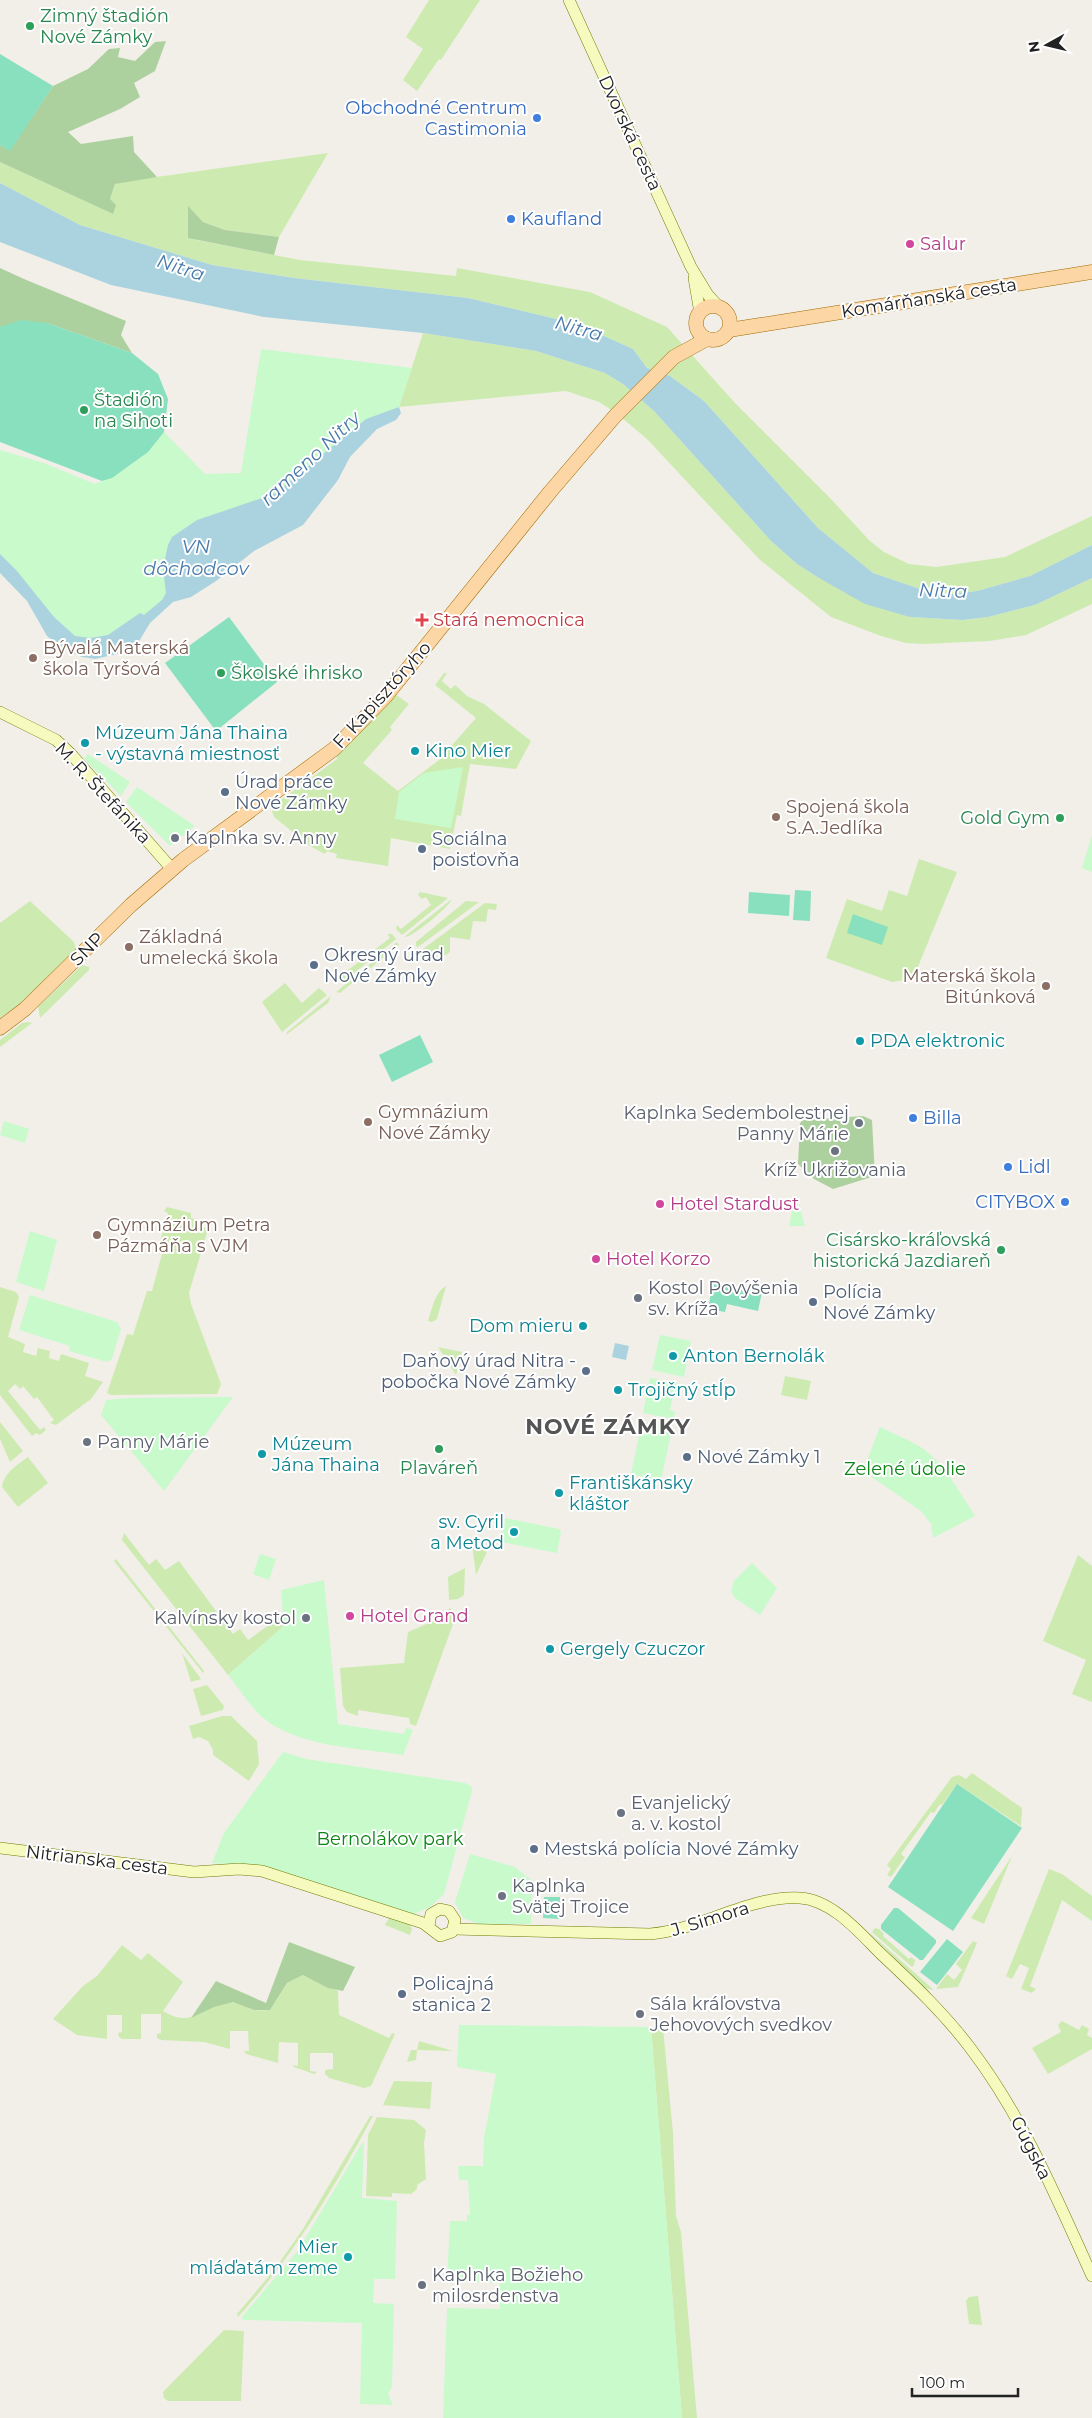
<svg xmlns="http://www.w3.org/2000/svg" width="1092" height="2418" font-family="Montserrat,sans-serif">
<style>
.grass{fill:#cdebb0}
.forest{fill:#add19e}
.park{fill:#c8facc}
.pitch{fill:#88e0be}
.water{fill:#aad3df}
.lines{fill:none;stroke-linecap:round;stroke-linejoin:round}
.secondary-casing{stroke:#707d05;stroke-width:12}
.primary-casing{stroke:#a06b00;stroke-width:15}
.secondary{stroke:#f7fabf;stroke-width:11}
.primary{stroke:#fcd6a4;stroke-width:14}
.leisure-dot{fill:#2e9e5b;stroke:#fff;stroke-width:2}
.shop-dot{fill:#3f7fe0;stroke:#fff;stroke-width:2}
.hotel-dot{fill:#d1479c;stroke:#fff;stroke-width:2}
.health-dot{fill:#e0444e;stroke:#fff;stroke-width:2}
.education-dot{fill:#8d6e63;stroke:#fff;stroke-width:2}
.culture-dot{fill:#0f9aa8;stroke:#fff;stroke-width:2}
.service-dot{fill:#5c6f8a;stroke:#fff;stroke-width:2}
.worship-dot{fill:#6b7280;stroke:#fff;stroke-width:2}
.labels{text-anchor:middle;stroke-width:4;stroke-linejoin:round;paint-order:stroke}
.leisure-label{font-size:18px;fill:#27864d;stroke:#fff;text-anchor:start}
.shop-label{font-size:18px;fill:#366cbe;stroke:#fff;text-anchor:start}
.street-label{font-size:18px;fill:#222;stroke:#fff}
.hotel-label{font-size:18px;fill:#b23c85;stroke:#fff;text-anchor:start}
.health-label{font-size:18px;fill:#be3a42;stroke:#fff;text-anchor:start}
.education-label{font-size:18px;fill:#785e54;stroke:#fff;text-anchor:start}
.culture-label{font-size:18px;fill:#0d838f;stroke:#fff;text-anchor:start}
.service-label{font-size:18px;fill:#4e5e75;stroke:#fff;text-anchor:start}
.worship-label{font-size:18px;fill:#5b616d;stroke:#fff;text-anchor:start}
.park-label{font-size:18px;fill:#0c8416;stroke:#fff}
.water-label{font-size:19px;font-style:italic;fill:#4a7aab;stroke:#fff}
.district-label{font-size:22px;font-weight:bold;letter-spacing:1px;fill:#555;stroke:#fff}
</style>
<rect width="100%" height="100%" fill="#f2efe9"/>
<g class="grass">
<path d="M 429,0 L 480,0 L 441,60 L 439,59 L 417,91 L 403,80 L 423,49 L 406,37 Z"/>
<path d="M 328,153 L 279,237 L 225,230 L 203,222 L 188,207 L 196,240 L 300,260 L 456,276 L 457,268 L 590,292 L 667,327 L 735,403 L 831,499 L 870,541 L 884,552 L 909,564 L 936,567 L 1005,557 L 1092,516 L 1092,545 L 1030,576 L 977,591 L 951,594 L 923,590 L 873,573 L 818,528 L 704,401 L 670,376 L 647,368 L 633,349 L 577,324 L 468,298 L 294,278 L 212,265 L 80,225 L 0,183 L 0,162 L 113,214 L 110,199 L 115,184 L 128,181 Z"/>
<path d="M 423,333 L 536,351 L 605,373 L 623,384 L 654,411 L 770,540 L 797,564 L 819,578 L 910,617 L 964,620 L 988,617 L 1035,605 L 1092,578 L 1092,604 L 1026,635 L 990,641 L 924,644 L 906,643 L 881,636 L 831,617 L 760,560 L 647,439 L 616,413 L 599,402 L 566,391 L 399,407 Z"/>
<path d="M 444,673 L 447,673 L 442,681 L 451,689 L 455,685 L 467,696 L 484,704 L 531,741 L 516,769 L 470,764 L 461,816 L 457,815 L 450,849 L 391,838 L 388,866 L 336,858 L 337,854 L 327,851 L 325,854 L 310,846 L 274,817 L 272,811 L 274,805 L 337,759 L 336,755 L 395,694 L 409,704 L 390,727 L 392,730 L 363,763 L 398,791 L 439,760 L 476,718 L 435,685 Z"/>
<path d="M 919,859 L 957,872 L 917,969 L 911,979 L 892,982 L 826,958 L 847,899 L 882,911 L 889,890 L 907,896 Z"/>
<path d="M 420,892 L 448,898 L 402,935 L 396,929 L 397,925 L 401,929 L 431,905 L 426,897 L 422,899 L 418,895 Z"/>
<path d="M 452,899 C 449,907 412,938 404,937 Z"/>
<path d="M 30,901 L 74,942 L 76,950 L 20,1004 L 0,1018 L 0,923 Z"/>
<path d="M 466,901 L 479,902 L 418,947 L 416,946 L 416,942 Z"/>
<path d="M 485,903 L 497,904 L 496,910 L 488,909 L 486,922 L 473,921 L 470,940 L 450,937 L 450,952 L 446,955 L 423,952 L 423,949 Z"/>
<path d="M 387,934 L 392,934 L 396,939 L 343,982 L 339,977 L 390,938 Z"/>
<path d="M 397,942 L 399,945 L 340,993 L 336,992 Z"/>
<path d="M 82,965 L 89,967 L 89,970 L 40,1018 L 38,1007 Z"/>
<path d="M 285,983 L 302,1003 L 319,988 L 327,995 L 282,1032 L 262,1002 Z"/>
<path d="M 331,996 L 328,1003 L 286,1035 L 287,1032 Z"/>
<path d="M 28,1022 L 32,1023 L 0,1047 L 0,1040 L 22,1023 Z"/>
<path d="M 167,1207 L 191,1213 L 191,1218 L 203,1221 L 202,1227 L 208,1229 L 189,1293 L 191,1304 L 221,1384 L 217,1394 L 111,1395 L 107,1393 L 127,1334 L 133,1335 L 147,1291 L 152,1291 L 162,1254 L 157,1253 L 168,1213 L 164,1211 Z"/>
<path d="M 446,1286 L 437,1319 L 432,1322 L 428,1321 C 432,1309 435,1292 446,1286 Z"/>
<path d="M 0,1287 L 16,1292 L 19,1297 L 8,1337 L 25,1344 L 23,1352 L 36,1356 L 38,1348 L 50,1351 L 49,1358 L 59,1361 L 61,1354 L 89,1363 L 85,1376 L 103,1382 L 91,1399 L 56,1425 L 50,1423 L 54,1420 L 37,1397 L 34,1399 L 23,1386 L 20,1389 L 15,1384 L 8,1391 L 40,1430 L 44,1427 L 46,1430 L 40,1435 L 36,1433 L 32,1436 L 0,1395 Z"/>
<path d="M 438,1347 L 462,1352 L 456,1375 Z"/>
<path d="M 785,1376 L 811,1381 L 807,1400 L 781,1395 Z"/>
<path d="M 0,1422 L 23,1451 L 10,1462 L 0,1439 Z"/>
<path d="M 28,1457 L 48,1483 L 18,1507 L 2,1487 C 4,1473 17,1465 28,1457 Z"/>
<path d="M 124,1533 L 149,1565 L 156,1559 L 165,1570 L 179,1561 L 233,1634 L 240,1629 L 248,1640 L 283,1615 L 284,1626 L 228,1675 L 122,1540 Z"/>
<path d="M 474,1543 L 487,1552 L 476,1575 L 472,1544 Z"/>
<path d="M 1078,1555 L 1092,1566 L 1092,1702 L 1072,1694 L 1086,1660 L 1043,1641 Z"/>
<path d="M 116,1559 L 204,1671 L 203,1673 L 114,1561 Z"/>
<path d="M 465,1568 L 464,1595 L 458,1599 L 449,1600 L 448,1577 Z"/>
<path d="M 449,1608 L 457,1613 L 416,1726 L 410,1724 L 409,1718 L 358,1710 L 358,1716 L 347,1712 L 343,1706 L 340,1668 L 404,1663 L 408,1632 L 447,1615 Z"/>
<path d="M 182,1653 L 201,1679 L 191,1682 Z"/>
<path d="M 207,1685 L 224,1706 L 223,1710 L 201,1716 L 193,1689 Z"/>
<path d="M 222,1716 L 231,1716 L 257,1741 L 259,1764 L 249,1781 L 213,1755 L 213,1750 L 208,1741 L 199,1737 L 193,1739 L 189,1726 Z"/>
<path d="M 972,1773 L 1022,1808 L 1021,1826 L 957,1784 L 942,1805 L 940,1804 L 934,1813 L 931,1812 L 901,1854 L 905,1857 L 891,1877 L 887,1875 L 891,1869 L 887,1865 L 952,1777 L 959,1775 L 966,1779 Z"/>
<path d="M 1012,1856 L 984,1924 L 971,1918 L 973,1915 Z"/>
<path d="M 1049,1869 L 1062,1874 L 1092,1896 L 1092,1921 L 1062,1900 L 1030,1986 L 1036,1989 L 1032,1993 L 1021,1989 L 1029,1968 L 1020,1964 L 1012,1979 L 1006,1976 Z"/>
<path d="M 389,1918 L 409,1922 L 412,1929 L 410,1935 L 385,1925 Z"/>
<path d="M 875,1928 L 879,1929 L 884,1934 L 883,1936 L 909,1959 L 911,1957 L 915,1960 L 914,1965 L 912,1967 L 872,1932 Z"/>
<path d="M 870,1934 L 871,1934 L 934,1990 L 925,1988 Z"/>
<path d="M 973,1941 L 977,1943 L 958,1987 L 936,1989 L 947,1974 L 954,1980 L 962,1970 L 956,1964 Z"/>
<path d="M 122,1945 L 141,1960 L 148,1953 L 183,1982 L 163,2011 C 196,2031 203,2002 232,2002 C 240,2002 247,2008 254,2010 C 259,2011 265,2010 270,2010 L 287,1983 L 303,1975 L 338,1991 L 339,2015 L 389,2038 L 392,2033 L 395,2034 L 371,2086 L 364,2088 L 329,2078 L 325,2074 L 325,2070 L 333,2069 L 333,2053 L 310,2053 L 310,2071 L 317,2072 L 314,2074 L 294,2067 L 293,2065 L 298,2066 L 298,2043 L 279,2042 L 278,2063 L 246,2054 L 244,2051 L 249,2051 L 248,2031 L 230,2031 L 230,2049 L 204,2042 L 161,2040 L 157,2038 L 157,2034 L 161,2033 L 161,2014 L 141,2014 L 141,2039 L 122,2039 L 119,2037 L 118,2033 L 122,2032 L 122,2015 L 107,2015 L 107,2039 L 77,2035 L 53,2019 L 83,1986 L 97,1976 Z"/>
<path d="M 1062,2021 L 1079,2030 L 1082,2025 L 1089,2029 L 1087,2035 L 1092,2038 L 1092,2049 L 1048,2074 L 1032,2048 L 1061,2032 L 1058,2025 Z"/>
<path d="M 651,2027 L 663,2028 L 673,2133 L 676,2216 L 681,2232 L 697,2418 L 682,2418 Z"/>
<path d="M 419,2041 L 453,2051 L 417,2050 L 416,2060 L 407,2062 L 411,2050 L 417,2050 Z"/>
<path d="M 394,2081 L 432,2082 L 430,2109 L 383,2105 Z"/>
<path d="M 370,2116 L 373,2116 C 334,2188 293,2257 238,2317 L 237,2314 L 275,2269 L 303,2229 Z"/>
<path d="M 377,2117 L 414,2120 L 426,2130 L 424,2143 L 426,2179 L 417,2185 L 417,2189 L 411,2194 L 392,2193 L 392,2197 L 366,2196 L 368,2135 Z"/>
<path d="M 978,2296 L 982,2325 L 969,2324 L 966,2301 L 969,2297 Z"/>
<path d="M 224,2330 L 244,2331 L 241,2401 L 168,2401 L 164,2398 L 163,2392 Z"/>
</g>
<g class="forest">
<path d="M 166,41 L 155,71 L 134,83 L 140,97 L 120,109 L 68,132 L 81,144 L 133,136 L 134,152 L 157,177 L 115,184 L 110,199 L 116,205 L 113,214 L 0,162 L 0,145 L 10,150 L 53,86 L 88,69 L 109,49 L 120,48 L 118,57 L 135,61 L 155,42 Z"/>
<path d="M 188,206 L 203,222 L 225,230 L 279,237 L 274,255 L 188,238 Z"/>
<path d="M 0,268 L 24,279 L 126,321 L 121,335 L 132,353 L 47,323 L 0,327 Z"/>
<path d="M 863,1116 L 872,1120 L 875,1176 L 833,1189 L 814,1179 L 798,1164 L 800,1123 L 803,1120 Z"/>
<path d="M 289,1942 L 355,1967 L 343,1991 L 328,1988 L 303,1975 L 287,1983 L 270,2010 L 254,2010 L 233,2002 L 214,2007 L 191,2018 L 216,1981 L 266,2003 Z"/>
</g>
<g class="park">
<path d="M 261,349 L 412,368 L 399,407 L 262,510 L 134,627 L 97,644 L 77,642 L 0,564 L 0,450 L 44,463 L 95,484 C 123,474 145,455 164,432 L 205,474 L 241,473 Z"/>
<path d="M 88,754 L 130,782 L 121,796 L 84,759 Z"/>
<path d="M 463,767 L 451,828 L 395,819 L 399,792 L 424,773 Z"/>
<path d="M 137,787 L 195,826 L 170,846 L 126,802 Z"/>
<path d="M 1092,835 L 1092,872 L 1082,868 Z"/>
<path d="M 4,1121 L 29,1129 L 25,1143 L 0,1135 Z"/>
<path d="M 799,1205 L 805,1226 L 789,1226 L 793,1206 Z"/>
<path d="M 30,1231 L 57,1240 L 44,1291 L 16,1282 Z"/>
<path d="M 30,1295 L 117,1322 L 121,1329 L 112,1359 L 107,1362 L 69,1351 L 70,1346 L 19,1330 Z"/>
<path d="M 660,1335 L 691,1341 L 684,1377 L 652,1370 Z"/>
<path d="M 650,1378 L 680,1384 L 679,1391 L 674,1391 L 670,1410 L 675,1412 L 674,1419 L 643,1413 Z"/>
<path d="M 233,1397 L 164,1491 L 101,1415 L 106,1400 L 129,1398 Z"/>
<path d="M 642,1422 L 672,1428 L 661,1481 L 631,1474 Z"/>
<path d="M 880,1427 C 892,1433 907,1439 919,1446 C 943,1461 960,1493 975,1516 L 933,1538 L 931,1524 L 921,1511 L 863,1471 Z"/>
<path d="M 505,1518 L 559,1529 L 561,1532 L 557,1553 L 502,1542 L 501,1540 Z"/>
<path d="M 260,1554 L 276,1559 L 269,1580 L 253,1574 Z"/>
<path d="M 752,1563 L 777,1588 L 760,1615 L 735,1598 L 731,1591 L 734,1581 Z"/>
<path d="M 324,1580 L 338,1724 L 404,1734 L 406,1728 L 413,1730 L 403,1755 C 360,1748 296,1747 262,1717 C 249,1705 239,1688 228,1675 L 284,1626 L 281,1590 Z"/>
<path d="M 283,1752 L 306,1759 L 465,1783 L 471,1786 L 472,1791 L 444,1894 L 430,1907 L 411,1915 L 265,1867 L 212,1863 L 224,1833 Z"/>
<path d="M 470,1854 L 515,1867 L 532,1881 L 531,1924 L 479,1924 L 463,1918 L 455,1902 Z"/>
<path d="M 459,2025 L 651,2027 L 682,2418 L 443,2418 L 447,2308 L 500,2309 L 500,2283 L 447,2281 L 450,2221 L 467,2221 L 467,2215 L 470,2215 L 468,2180 L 459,2180 L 458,2166 L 483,2166 L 484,2138 L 496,2074 L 457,2067 Z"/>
<path d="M 362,2143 L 364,2143 L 362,2198 L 397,2201 L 395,2279 L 374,2279 L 373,2303 L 394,2304 L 392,2387 L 388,2394 L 393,2405 L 360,2404 L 362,2323 L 243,2320 L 242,2317 L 299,2249 Z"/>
</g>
<g class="pitch">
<path d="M 0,54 L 53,86 L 10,151 L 0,145 Z"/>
<path d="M 21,320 L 47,323 L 132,353 L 158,374 L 168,399 L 164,432 L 148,452 L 112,478 L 102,481 L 0,442 L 0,327 Z"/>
<path d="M 229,617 L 277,682 L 216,731 L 165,663 Z"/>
<path d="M 795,890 L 811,891 L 810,921 L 793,920 Z"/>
<path d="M 749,892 L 790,895 L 789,916 L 748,913 Z"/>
<path d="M 853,914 L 888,927 L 882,945 L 847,933 Z"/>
<path d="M 420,1035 L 433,1062 L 392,1082 L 379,1055 Z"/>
<path d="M 713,1282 L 762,1292 L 758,1311 L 727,1304 L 725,1312 L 708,1309 Z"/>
<path d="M 957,1784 L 1022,1828 L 953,1931 L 888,1887 Z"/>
<path d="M 544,1897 L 560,1897 L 560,1919 L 543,1918 Z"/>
<path d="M 894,1908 L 898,1908 L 936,1940 L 936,1943 L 923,1960 L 920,1960 L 881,1929 L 881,1925 Z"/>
<path d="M 947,1939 L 963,1952 L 937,1985 L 920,1972 Z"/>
</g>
<g class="water">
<path d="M 0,183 L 80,225 L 212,265 L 294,278 L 468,298 L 577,324 L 633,349 L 647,368 L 670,376 L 704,401 L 818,528 L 873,573 L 923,590 L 951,594 L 977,591 L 1030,576 L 1092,545 L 1092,578 L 1035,605 L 988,617 L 963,620 L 910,617 L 865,604 L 819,578 L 797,564 L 770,540 L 654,411 L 623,384 L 605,373 L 536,351 L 423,333 L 264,317 L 111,285 L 0,242 Z"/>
<path d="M 399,407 L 401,413 L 396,420 L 377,429 L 350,457 L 338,480 L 303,525 L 254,551 L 216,581 L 191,597 L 173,602 L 150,623 L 138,643 L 117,654 L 95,659 L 82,657 L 62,648 L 47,636 L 27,601 L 0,573 L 0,554 L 17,571 L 54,617 L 75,636 L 91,638 L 108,635 L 140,613 L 144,615 L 162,600 L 166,593 L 163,568 L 168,545 L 172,537 L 197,520 L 274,494 L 366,419 Z"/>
<path d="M 615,1343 L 629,1346 L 626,1360 L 612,1357 Z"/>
</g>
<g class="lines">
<defs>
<g id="secondary">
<path d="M 569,0 L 691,267 L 708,295 L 718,306"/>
<path d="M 694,278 L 700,313"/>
<path d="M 0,712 L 56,740 L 71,754 L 172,869"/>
<path d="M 0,1848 L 194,1872 L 239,1869 L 262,1871 L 423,1923 L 440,1936 L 452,1932 L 455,1920 L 449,1911 L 440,1909 L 431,1914 L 429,1926"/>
<path d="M 454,1929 L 650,1934 C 701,1930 750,1895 800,1898 C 832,1900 859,1932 880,1953 C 912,1983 945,2014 971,2049 C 1023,2117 1057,2199 1092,2276"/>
</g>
<g id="primary">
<circle cx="713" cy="323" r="17"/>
<path d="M 729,330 L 1092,272"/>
<path d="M 0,1028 L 25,1009 L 131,905 L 183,860 L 334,749 L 385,697 L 550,492 L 615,416 L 674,357 L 707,339"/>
</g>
</defs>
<use href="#secondary" class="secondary-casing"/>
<use href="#primary" class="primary-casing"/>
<use href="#secondary" class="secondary"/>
<use href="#primary" class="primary"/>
</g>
<g class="leisure-dot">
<circle cx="30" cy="26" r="5"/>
<circle cx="84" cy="410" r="5"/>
<circle cx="221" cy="673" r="5"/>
<circle cx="1060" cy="818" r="5"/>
<circle cx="1001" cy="1250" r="5"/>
<circle cx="439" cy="1449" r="5"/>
</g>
<g class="shop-dot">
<circle cx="537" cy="118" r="5"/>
<circle cx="511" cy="219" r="5"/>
<circle cx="913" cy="1118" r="5"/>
<circle cx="1008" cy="1167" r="5"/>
<circle cx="1065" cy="1202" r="5"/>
</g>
<g class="hotel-dot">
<circle cx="910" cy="244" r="5"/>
<circle cx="660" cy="1204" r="5"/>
<circle cx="596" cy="1259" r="5"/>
<circle cx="350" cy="1616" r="5"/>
</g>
<path class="health-dot" d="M419.5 612.5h5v5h5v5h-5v5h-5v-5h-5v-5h5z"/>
<g class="education-dot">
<circle cx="33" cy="658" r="5"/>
<circle cx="776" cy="817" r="5"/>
<circle cx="129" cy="947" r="5"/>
<circle cx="1046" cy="986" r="5"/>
<circle cx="368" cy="1122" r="5"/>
<circle cx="97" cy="1235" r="5"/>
</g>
<g class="culture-dot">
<circle cx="85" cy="743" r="5"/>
<circle cx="415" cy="751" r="5"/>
<circle cx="860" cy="1041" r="5"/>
<circle cx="583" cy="1326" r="5"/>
<circle cx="673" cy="1356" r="5"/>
<circle cx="618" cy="1390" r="5"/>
<circle cx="262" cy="1454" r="5"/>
<circle cx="559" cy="1493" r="5"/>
<circle cx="514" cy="1532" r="5"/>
<circle cx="550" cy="1649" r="5"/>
<circle cx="348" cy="2257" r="5"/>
</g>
<g class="service-dot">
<circle cx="225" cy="792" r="5"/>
<circle cx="422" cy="849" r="5"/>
<circle cx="314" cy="965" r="5"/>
<circle cx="813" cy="1302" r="5"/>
<circle cx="586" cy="1371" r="5"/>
<circle cx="687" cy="1457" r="5"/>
<circle cx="534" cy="1849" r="5"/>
<circle cx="402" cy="1994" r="5"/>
</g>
<g class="worship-dot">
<circle cx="175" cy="838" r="5"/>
<circle cx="859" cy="1123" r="5"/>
<circle cx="835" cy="1151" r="5"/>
<circle cx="638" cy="1298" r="5"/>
<circle cx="87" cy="1442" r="5"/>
<circle cx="306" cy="1618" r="5"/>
<circle cx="621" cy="1813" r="5"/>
<circle cx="502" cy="1896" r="5"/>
<circle cx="640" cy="2014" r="5"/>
<circle cx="422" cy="2285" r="5"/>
</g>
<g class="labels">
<g class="leisure-label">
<text x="40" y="22">Zimný štadión<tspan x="40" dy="21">Nové Zámky</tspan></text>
<text x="94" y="406">Štadión<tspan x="94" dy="21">na Sihoti</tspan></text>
<text x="231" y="679">Školské ihrisko</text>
<text x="1050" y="824" text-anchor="end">Gold Gym</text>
<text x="991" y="1246" text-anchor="end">Cisársko-kráľovská<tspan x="991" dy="21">historická Jazdiareň</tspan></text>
<text x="439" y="1474" text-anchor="middle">Plaváreň</text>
</g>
<g class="shop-label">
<text x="527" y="114" text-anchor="end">Obchodné Centrum<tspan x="527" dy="21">Castimonia</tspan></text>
<text x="521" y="225">Kaufland</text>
<text x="923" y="1124">Billa</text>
<text x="1018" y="1173">Lidl</text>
<text x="1055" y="1208" text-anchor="end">CITYBOX</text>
</g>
<g class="street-label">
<text transform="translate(630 133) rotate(65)" y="6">Dvorská cesta</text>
<text transform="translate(929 298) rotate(-9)" y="6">Komárňanská cesta</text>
<text transform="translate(382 695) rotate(-48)" y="6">F. Kapisztóryho</text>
<text transform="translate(103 793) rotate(47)" y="6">M. R. Štefánika</text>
<text transform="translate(87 949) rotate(-45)" y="6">SNP</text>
<text transform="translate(97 1860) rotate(7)" y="6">Nitrianska cesta</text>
<text transform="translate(710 1919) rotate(-17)" y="6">J. Simora</text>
<text transform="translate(1031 2148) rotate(63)" y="6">Gúgska</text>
</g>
<g class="hotel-label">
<text x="920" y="250">Salur</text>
<text x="670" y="1210">Hotel Stardust</text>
<text x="606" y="1265">Hotel Korzo</text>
<text x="360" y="1622">Hotel Grand</text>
</g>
<g class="health-label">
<text x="433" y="626">Stará nemocnica</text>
</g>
<g class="education-label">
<text x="43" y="654">Bývalá Materská<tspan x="43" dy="21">škola Tyršová</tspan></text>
<text x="786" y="813">Spojená škola<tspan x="786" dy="21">S.A.Jedlíka</tspan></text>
<text x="139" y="943">Základná<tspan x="139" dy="21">umelecká škola</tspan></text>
<text x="1036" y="982" text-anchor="end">Materská škola<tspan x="1036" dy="21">Bitúnková</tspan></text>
<text x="378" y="1118">Gymnázium<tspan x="378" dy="21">Nové Zámky</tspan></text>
<text x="107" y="1231">Gymnázium Petra<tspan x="107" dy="21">Pázmáňa s VJM</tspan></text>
</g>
<g class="culture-label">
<text x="95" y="739">Múzeum Jána Thaina<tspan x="95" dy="21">- výstavná miestnosť</tspan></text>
<text x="425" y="757">Kino Mier</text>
<text x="870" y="1047">PDA elektronic</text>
<text x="573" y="1332" text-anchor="end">Dom mieru</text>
<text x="683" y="1362">Anton Bernolák</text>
<text x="628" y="1396">Trojičný stĺp</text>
<text x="272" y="1450">Múzeum<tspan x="272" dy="21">Jána Thaina</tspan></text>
<text x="569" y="1489">Františkánsky<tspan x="569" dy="21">kláštor</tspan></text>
<text x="504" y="1528" text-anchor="end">sv. Cyril<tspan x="504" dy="21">a Metod</tspan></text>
<text x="560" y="1655">Gergely Czuczor</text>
<text x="338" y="2253" text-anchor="end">Mier<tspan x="338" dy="21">mláďatám zeme</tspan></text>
</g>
<g class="service-label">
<text x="235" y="788">Úrad práce<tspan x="235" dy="21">Nové Zámky</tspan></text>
<text x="432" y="845">Sociálna<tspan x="432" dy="21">poisťovňa</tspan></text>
<text x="324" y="961">Okresný úrad<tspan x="324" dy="21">Nové Zámky</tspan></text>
<text x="823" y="1298">Polícia<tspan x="823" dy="21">Nové Zámky</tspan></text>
<text x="576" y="1367" text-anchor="end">Daňový úrad Nitra -<tspan x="576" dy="21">pobočka Nové Zámky</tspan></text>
<text x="697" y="1463">Nové Zámky 1</text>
<text x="544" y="1855">Mestská polícia Nové Zámky</text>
<text x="412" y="1990">Policajná<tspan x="412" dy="21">stanica 2</tspan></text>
</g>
<g class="worship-label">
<text x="185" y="844">Kaplnka sv. Anny</text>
<text x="849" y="1119" text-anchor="end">Kaplnka Sedembolestnej<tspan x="849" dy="21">Panny Márie</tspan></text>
<text x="835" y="1176" text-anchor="middle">Kríž Ukrižovania</text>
<text x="648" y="1294">Kostol Povýšenia<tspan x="648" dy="21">sv. Kríža</tspan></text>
<text x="97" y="1448">Panny Márie</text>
<text x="296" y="1624" text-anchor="end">Kalvínsky kostol</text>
<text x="631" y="1809">Evanjelický<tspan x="631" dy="21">a. v. kostol</tspan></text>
<text x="512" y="1892">Kaplnka<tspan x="512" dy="21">Svätej Trojice</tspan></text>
<text x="650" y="2010">Sála kráľovstva<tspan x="650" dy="21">Jehovových svedkov</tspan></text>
<text x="432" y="2281">Kaplnka Božieho<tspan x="432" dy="21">milosrdenstva</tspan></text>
</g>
<g class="park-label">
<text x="905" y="1475">Zelené údolie</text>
<text x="390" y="1845">Bernolákov park</text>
</g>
<g class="water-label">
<text transform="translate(181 267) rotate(18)" y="7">Nitra</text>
<text transform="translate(579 328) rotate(16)" y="7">Nitra</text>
<text transform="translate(310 458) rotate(-43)" y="7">rameno Nitry</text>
<text x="196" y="553">VN<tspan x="196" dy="22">dôchodcov</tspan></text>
<text transform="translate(943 590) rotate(2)" y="7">Nitra</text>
</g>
<g class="district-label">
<text x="608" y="1434">NOVÉ ZÁMKY</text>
</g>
</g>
<g transform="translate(1047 45) rotate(262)" stroke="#ffffff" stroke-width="4" paint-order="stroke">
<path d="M0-4L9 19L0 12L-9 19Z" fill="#222222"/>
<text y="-8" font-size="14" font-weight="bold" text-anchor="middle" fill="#222222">N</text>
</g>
<path d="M912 2388v8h106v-8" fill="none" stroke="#222222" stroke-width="2.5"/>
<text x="920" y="2388" font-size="15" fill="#222222" stroke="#ffffff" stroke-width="4" paint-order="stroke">100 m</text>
</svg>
